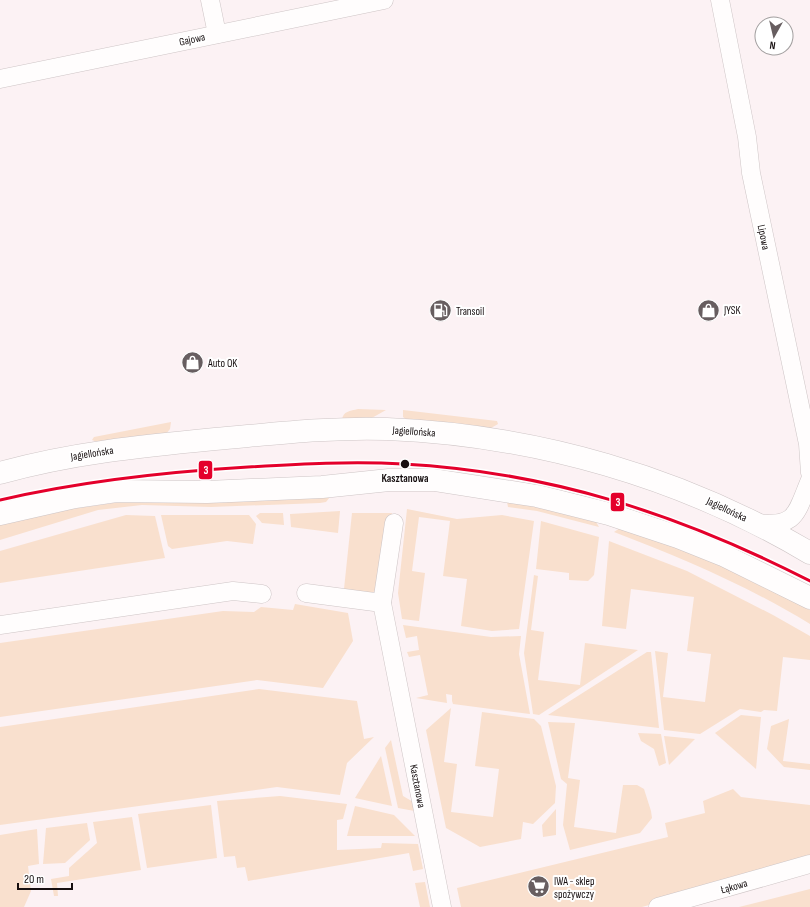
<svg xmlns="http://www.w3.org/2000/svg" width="810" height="907" font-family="'Sofia Sans Condensed',sans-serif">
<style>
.green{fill:#f9e0ce}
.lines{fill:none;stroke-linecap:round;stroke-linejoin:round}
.street-casing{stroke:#cec5c6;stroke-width:19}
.primary-casing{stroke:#cec5c6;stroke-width:23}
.street{stroke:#fffdfd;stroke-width:18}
.primary{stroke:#fffdfd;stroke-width:22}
.tram-1-casing{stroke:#fff;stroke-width:6}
.tram-1{stroke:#e4002b;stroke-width:3}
.stop-dot{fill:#170f10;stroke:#fff;stroke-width:1.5}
.labels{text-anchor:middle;stroke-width:4;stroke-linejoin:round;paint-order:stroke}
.street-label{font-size:11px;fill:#170f10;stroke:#fff}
.poi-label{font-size:11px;fill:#170f10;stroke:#fff;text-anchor:start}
.stop-label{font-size:11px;font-weight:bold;fill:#170f10;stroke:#fff}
.line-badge{stroke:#fff;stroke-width:1.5}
.badge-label{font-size:11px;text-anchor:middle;font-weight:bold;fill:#fff}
</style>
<rect width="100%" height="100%" fill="#fcf2f4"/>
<g class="green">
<path d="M 358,409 L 386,410 L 370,419 L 342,420 C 343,411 350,411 358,409 Z"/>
<path d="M 403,410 L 497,421 L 498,424 L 491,428 L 407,420 L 403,417 Z"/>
<path d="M 171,422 L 170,429 L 166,434 L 97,442 L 92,440 L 94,437 Z"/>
<path d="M 330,497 L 326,502 L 320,503 L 211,507 L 142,505 L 98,510 L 0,540 L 0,524 L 71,509 L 120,502 Z"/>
<path d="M 507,502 L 519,503 L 595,520 L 599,527 L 537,511 L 508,507 Z"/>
<path d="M 407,509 L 457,519 L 502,515 L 534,521 L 519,629 L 492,631 L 461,626 L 467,579 L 443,576 L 450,521 L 419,517 L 412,571 L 425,573 L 419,621 L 402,619 L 398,593 Z"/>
<path d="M 340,511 L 338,533 L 291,527 L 290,514 Z"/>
<path d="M 260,513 L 283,513 L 284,525 L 262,523 L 256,516 Z"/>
<path d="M 352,513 L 392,513 L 379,591 L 366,593 L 344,589 Z"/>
<path d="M 126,515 L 155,516 L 165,558 L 0,583 L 0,551 Z"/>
<path d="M 161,515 L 249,515 L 256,524 L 253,544 L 227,541 L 172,549 L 168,546 Z"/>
<path d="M 541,521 L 599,537 L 594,575 L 588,581 L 569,580 L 569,573 L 536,569 Z"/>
<path d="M 620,528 L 708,559 L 755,581 L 810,610 L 810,624 C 748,586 682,558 614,532 Z"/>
<path d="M 609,541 L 687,571 L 773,615 L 810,636 L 810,660 L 783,657 L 777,711 L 764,710 L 761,712 L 740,709 L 700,734 L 664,730 L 655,651 L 668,653 L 663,697 L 705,702 L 711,654 L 687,651 L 694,597 L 631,589 L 626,629 L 602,626 Z"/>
<path d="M 534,575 L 538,576 L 531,630 L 544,632 L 538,680 L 580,685 L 585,643 L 638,650 L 539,715 L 533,714 L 524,653 Z"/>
<path d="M 295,604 L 348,613 L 353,641 L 323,688 L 257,680 L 0,717 L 0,643 L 223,611 L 254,612 L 261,607 L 293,610 Z"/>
<path d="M 403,625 L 491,637 L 521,636 L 519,654 L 530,714 L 453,704 L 452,701 L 452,695 L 446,694 L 447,703 L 416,698 L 428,695 L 420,655 L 409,657 L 407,652 L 419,650 L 417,636 L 406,638 Z"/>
<path d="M 647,652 L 651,652 L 659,728 L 548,715 Z"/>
<path d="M 259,689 L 357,701 L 364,739 L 374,737 L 347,763 L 340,795 L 277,787 L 0,825 L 0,727 Z"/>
<path d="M 451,708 L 444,762 L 457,764 L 451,812 L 493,817 L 499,769 L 475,766 L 482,712 L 534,719 L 541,726 L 556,786 L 555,803 L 533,824 L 523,822 L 521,839 L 480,847 L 446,828 L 426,730 Z"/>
<path d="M 741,715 L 761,717 L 756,769 L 715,733 Z"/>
<path d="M 789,719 L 783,761 L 810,764 L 810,770 L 784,767 L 767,749 L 771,726 Z"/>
<path d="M 548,722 L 575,723 L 568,778 L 580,780 L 574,827 L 616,833 L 623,785 L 637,785 L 644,789 L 651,811 L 652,818 L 640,833 L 570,850 L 563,825 L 567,784 L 561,779 Z"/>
<path d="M 638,733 L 661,734 L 666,763 L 659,766 L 654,749 L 641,741 Z"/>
<path d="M 664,736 L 695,739 L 669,765 Z"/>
<path d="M 391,740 L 403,796 L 415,803 L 420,812 L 398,808 L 385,748 Z"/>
<path d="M 381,756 L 392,806 L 355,798 Z"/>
<path d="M 733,789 L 741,797 L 810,805 L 810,860 L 642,907 L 461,907 L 457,888 L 668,837 L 665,823 L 705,813 L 703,801 Z"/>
<path d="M 280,796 L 347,804 L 343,819 L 337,820 L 337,850 L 381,848 L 382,843 L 418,844 L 423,869 L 413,871 L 409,853 L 248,881 L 245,867 L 237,868 L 235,856 L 224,857 L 217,801 Z"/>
<path d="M 211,805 L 217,858 L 147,868 L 138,814 Z"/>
<path d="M 355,806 L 394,815 L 415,836 L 347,836 Z"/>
<path d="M 556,809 L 556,835 L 543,837 L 542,825 Z"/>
<path d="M 132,817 L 141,870 L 57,883 L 58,896 L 54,896 L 51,879 L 69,876 L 69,868 L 97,843 L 93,822 Z"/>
<path d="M 87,823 L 90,840 L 65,863 L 43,864 L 46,828 Z"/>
<path d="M 37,829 L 39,864 L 28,866 L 31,891 L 24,907 L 0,907 L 0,835 Z"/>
<path d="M 425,882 L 430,907 L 420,907 L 415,883 Z"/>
<path d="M 810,889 L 810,907 L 739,907 Z"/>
</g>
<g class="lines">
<defs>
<g id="street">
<path d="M 210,0 L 217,34"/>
<path d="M 720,0 L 747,137 L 751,173 L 808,444 L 810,473"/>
<path d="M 0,79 L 384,0"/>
<path d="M 394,523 L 382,603 L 442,907"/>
<path d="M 756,523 C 797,528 796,513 810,480"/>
<path d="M 306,593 L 382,603"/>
<path d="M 0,625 L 233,591 L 262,594"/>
<path d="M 658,907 L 810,864"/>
</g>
<g id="primary">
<path d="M 0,473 C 71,453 143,446 215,439 C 273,434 330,427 387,429 C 536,435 682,477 810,553"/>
<path d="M 0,514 L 75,497 L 116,491 L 207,492 L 322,487 L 389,480 L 434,480 L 537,496 L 609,514 L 678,537 L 723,555 L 810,598"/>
</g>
</defs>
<use href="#street" class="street-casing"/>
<use href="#primary" class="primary-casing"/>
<use href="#street" class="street"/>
<use href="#primary" class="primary"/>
<defs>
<path id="tram-1" d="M 0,500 C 82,481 164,472 248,467 C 300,464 352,461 403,464 C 550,472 679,514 810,581"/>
</defs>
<use href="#tram-1" class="tram-1-casing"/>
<use href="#tram-1" class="tram-1"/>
</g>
<defs>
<symbol id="shop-disc" viewBox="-11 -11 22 22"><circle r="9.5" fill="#675e60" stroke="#fff"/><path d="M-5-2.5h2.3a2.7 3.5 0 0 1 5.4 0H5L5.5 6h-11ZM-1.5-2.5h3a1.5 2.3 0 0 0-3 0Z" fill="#fff"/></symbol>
<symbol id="fuel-disc" viewBox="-11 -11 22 22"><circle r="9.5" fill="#675e60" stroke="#fff"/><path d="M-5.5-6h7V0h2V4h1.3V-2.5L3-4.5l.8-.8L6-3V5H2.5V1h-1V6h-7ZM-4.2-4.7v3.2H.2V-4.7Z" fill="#fff"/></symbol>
<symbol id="supermarket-disc" viewBox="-11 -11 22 22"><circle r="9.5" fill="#675e60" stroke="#fff"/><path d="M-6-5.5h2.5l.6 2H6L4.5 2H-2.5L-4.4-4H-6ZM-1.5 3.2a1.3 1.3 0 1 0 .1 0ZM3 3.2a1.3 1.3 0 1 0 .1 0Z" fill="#fff"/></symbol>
</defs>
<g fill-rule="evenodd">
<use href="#shop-disc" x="696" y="298" width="25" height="25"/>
<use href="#fuel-disc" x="428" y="298" width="25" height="25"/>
<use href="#shop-disc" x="180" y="350" width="25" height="25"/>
<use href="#supermarket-disc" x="526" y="874" width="25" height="25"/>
</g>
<circle class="stop-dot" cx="405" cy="464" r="5"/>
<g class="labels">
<g class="street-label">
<text transform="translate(192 39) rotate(-12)" y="4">Gajowa</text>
<text transform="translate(764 237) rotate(78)" y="4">Lipowa</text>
<text transform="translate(414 431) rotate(4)" y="4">Jagiellońska</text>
<text transform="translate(92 453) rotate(-9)" y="4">Jagiellońska</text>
<text transform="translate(727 509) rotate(25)" y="4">Jagiellońska</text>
<text transform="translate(418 786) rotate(79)" y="4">Kasztanowa</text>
<text transform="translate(734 886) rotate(-16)" y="4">Łąkowa</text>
</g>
<g class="poi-label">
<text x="724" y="314">JYSK</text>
<text x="456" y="315">Transoil</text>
<text x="208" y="367">Auto OK</text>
<text x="554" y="885">IWA - sklep<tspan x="554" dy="13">spożywczy</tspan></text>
</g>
<g class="stop-label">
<text x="405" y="482">Kasztanowa</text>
</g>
</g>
<g class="line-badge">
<rect x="198" y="460" width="15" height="20" rx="4" fill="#e4002b"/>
<rect x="610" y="492" width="15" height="20" rx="4" fill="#e4002b"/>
</g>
<g class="badge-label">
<text x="206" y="474">3</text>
<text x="618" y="506">3</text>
</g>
<g transform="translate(774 36) rotate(188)"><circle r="19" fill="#ffffff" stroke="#a29f9f"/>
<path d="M0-3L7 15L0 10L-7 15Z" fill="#675e60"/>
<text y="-6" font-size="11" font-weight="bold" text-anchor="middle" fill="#170f10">N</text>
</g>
<path d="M18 883v6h54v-6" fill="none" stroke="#170f10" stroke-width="2"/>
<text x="24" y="883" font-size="12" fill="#170f10" stroke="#ffffff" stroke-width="3" paint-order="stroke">20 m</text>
</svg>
